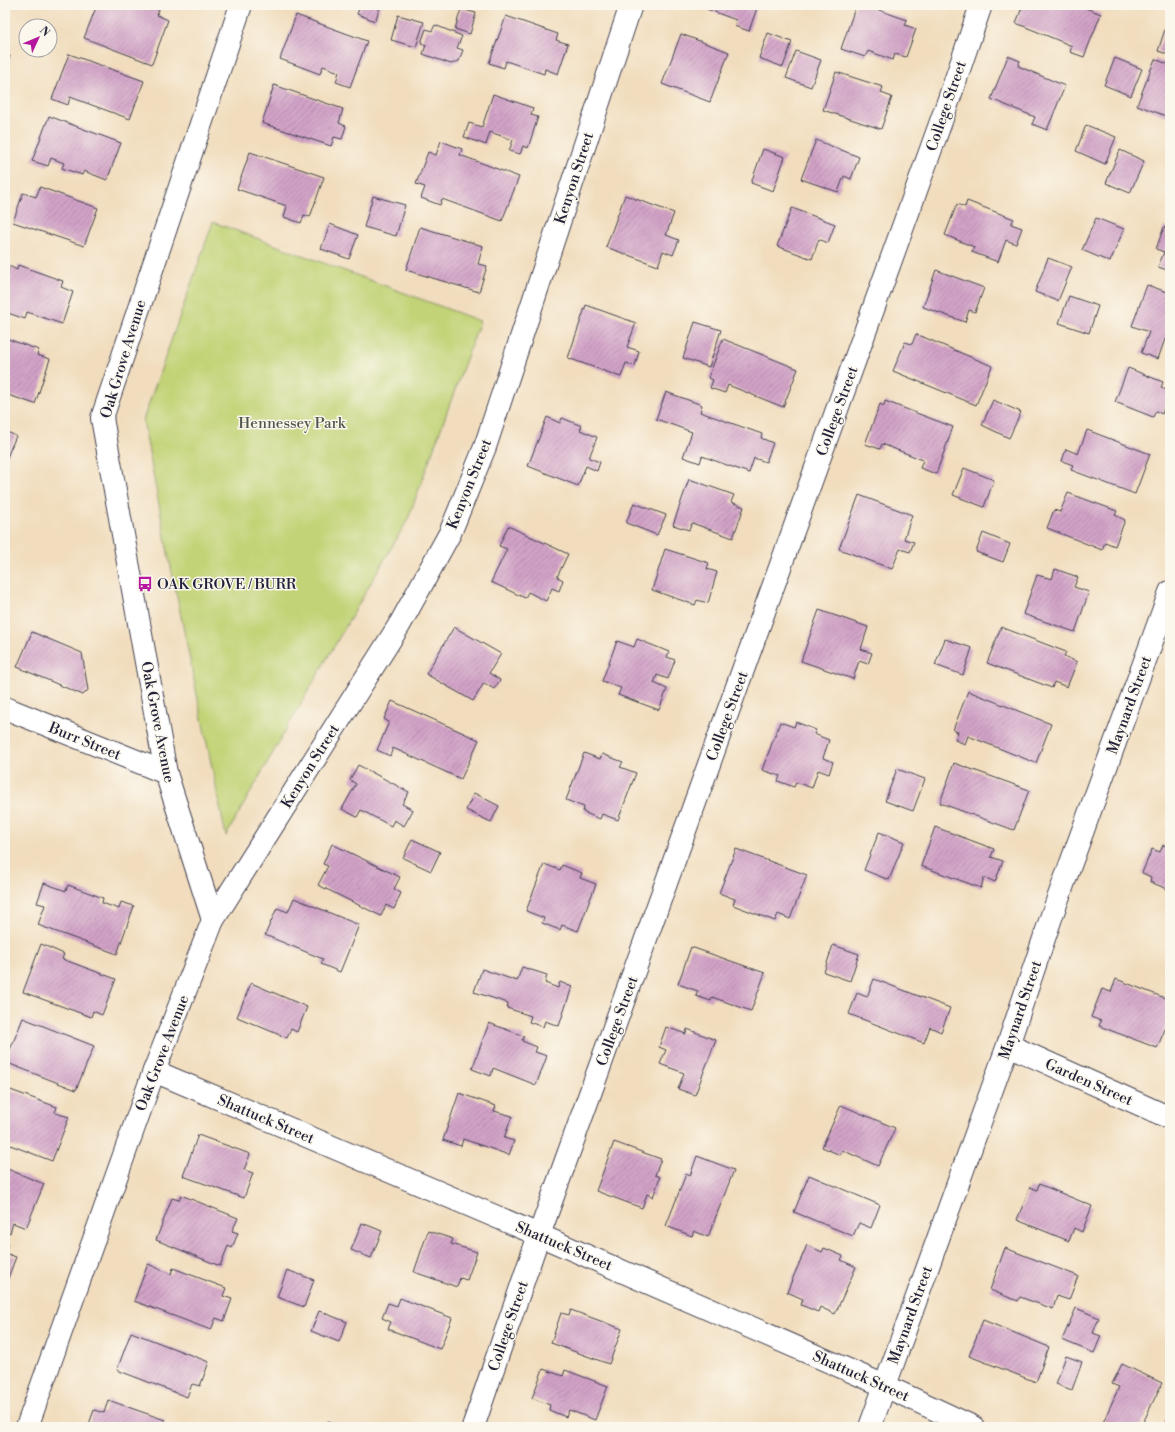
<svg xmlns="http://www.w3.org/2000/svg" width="1175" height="1432" font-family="'Libre Bodoni',serif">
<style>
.green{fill:#c1d376;stroke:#727a58}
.building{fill:url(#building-hatch)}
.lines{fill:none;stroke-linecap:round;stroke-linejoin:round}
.minor-casing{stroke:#413e4e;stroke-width:24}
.minor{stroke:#fff;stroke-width:22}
.labels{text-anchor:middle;stroke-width:3;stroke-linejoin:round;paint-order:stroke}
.street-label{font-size:15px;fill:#22223b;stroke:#fbf7ec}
.park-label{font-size:15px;fill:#52574d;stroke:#fbf7ec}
.poi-label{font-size:15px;fill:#22223b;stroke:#fbf7ec;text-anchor:start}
</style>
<defs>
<pattern id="building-hatch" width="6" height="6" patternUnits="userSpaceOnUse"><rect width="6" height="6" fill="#d2a3c7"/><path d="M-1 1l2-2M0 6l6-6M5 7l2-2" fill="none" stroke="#aa84a3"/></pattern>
</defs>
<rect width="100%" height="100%" fill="#fbf7ec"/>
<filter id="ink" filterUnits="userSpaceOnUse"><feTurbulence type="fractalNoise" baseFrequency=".025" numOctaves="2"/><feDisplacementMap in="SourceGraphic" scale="8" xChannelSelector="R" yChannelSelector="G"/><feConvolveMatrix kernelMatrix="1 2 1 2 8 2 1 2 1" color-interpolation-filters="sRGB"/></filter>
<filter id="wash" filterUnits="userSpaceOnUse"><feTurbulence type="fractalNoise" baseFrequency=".012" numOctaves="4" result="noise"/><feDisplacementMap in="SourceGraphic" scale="16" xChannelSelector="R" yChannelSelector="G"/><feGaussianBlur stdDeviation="0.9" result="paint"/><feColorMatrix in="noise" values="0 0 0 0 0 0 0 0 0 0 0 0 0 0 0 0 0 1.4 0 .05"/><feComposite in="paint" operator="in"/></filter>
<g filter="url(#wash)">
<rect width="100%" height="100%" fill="#f1ddbd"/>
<path class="green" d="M 213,222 L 480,321 L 408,519 L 289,724 L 226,836 L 168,553 L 143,420 Z"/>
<g id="blocks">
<g class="building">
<path d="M 97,5 L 146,5 L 159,10 L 157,15 L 168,20 L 152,64 L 84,38 Z"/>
<path d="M 358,5 L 381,5 L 375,21 L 357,14 L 360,6 Z"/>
<path d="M 696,5 L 758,5 L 749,31 L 734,26 L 736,20 Z"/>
<path d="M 856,5 L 865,5 L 907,20 L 905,25 L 916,29 L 906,57 L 895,54 L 893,60 L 868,51 L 865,57 L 841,49 Z"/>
<path d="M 1023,5 L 1078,5 L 1101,14 L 1084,57 L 1070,52 L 1072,46 L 1016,23 Z"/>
<path d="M 461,9 L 476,13 L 470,34 L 455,29 Z"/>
<path d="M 296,15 L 367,41 L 350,87 L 336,82 L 339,72 L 323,66 L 320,74 L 280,59 Z"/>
<path d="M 398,15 L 424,22 L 416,47 L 391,40 Z"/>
<path d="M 506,16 L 558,34 L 556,40 L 568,44 L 558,74 L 545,69 L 544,74 L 506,61 L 504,68 L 489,63 Z"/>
<path d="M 1167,23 L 1170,24 L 1170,55 L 1158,51 Z"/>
<path d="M 435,25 L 462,36 L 457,48 L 463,50 L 459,61 L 451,64 L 423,54 L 426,45 L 421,43 L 426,29 L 432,31 Z"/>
<path d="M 768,33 L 792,42 L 783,67 L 759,58 Z"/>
<path d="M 681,34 L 729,52 L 710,102 L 662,84 Z"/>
<path d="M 796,51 L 821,60 L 811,87 L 786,78 Z"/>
<path d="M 5,54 L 10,56 L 5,69 Z"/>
<path d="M 69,54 L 144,81 L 130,119 L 70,97 L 68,105 L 52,99 Z"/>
<path d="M 1008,56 L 1020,61 L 1018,66 L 1065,86 L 1047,130 L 1032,124 L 1035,117 L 991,99 Z"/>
<path d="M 1115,58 L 1142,69 L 1131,96 L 1104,85 Z"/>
<path d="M 1155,59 L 1170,65 L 1170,105 L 1166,116 L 1137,105 Z"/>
<path d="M 836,72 L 883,87 L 881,93 L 892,97 L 881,129 L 823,110 Z"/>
<path d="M 274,85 L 343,109 L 339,123 L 346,126 L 342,139 L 334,137 L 331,146 L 262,123 Z"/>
<path d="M 493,94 L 533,108 L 531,115 L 538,117 L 528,148 L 523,146 L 520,154 L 509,151 L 513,140 L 490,132 L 486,145 L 464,137 L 469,123 L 482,127 Z"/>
<path d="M 49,116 L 121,143 L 107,180 L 84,171 L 82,175 L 62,168 L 64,163 L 51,158 L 48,166 L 32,161 Z"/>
<path d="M 1086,125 L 1116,137 L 1105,164 L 1076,151 Z"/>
<path d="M 816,140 L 859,157 L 851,179 L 844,176 L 838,192 L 801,179 Z"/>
<path d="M 441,141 L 462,149 L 460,155 L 519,177 L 502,221 L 442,199 L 440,205 L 421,198 L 425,187 L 416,184 L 428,152 L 436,155 Z"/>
<path d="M 763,149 L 785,157 L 773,191 L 751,183 Z"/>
<path d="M 1120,150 L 1144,161 L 1130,193 L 1106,183 Z"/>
<path d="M 250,152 L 324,177 L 310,217 L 304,215 L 301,223 L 284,217 L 287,206 L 237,189 Z"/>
<path d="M 40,187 L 98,208 L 84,246 L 13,222 L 23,193 L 36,197 Z"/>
<path d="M 625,195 L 674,213 L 666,235 L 679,240 L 673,255 L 663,251 L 658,266 L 606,247 Z"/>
<path d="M 373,196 L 405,205 L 396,236 L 364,227 Z"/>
<path d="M 967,201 L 1014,219 L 1011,224 L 1022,228 L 1016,244 L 1006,240 L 998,262 L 972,252 L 974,247 L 945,235 L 957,204 L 965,207 Z"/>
<path d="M 792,208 L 835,224 L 828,243 L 819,239 L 812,259 L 777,246 Z"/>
<path d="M 1096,218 L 1124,229 L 1110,262 L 1082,250 Z"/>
<path d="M 330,224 L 358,235 L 349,259 L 321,249 Z"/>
<path d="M 420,227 L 483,246 L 478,264 L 487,266 L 479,292 L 406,270 Z"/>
<path d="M 1164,227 L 1170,229 L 1170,271 L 1158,267 L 1164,252 L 1156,249 Z"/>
<path d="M 1048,258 L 1072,267 L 1058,301 L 1035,292 Z"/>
<path d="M 18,265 L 63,281 L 61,287 L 73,292 L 62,324 L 27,312 L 25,319 L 5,312 L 5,277 L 9,266 L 17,270 Z"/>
<path d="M 936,270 L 984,288 L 975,312 L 969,310 L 965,322 L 923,307 Z"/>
<path d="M 1147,285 L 1170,293 L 1170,341 L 1165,339 L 1158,359 L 1141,353 L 1149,332 L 1132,326 Z"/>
<path d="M 1069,296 L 1098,306 L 1089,333 L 1059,323 Z"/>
<path d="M 586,305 L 636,323 L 627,347 L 639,351 L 635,366 L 626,363 L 621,377 L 568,358 Z"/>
<path d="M 695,322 L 721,330 L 709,367 L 683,358 Z"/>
<path d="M 916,334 L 992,366 L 976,405 L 893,371 L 905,342 L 912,344 Z"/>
<path d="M 5,338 L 39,350 L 37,355 L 50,359 L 35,404 L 5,394 Z"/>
<path d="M 723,339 L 798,369 L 783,407 L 728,385 L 725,393 L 710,388 L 713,380 L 708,378 Z"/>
<path d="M 1128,368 L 1163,382 L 1161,388 L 1170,391 L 1162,414 L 1156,411 L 1153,417 L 1115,402 Z"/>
<path d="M 666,392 L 702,405 L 700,412 L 762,434 L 761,438 L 773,443 L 766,462 L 754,458 L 749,473 L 702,456 L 700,463 L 683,457 L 692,432 L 656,419 Z"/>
<path d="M 993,400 L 1021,412 L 1009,438 L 982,425 Z"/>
<path d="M 885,401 L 953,427 L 936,474 L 920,468 L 923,460 L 882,444 L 880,449 L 865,444 L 880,404 L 884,406 Z"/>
<path d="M 547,417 L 560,423 L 562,418 L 582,426 L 580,430 L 597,437 L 589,458 L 600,462 L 597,471 L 586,466 L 578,486 L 528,466 Z"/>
<path d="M 1087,430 L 1150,454 L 1135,494 L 1071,470 L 1073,465 L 1062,461 L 1066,449 L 1078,454 Z"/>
<path d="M 5,431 L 16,436 L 5,462 Z"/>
<path d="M 964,468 L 994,480 L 984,507 L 953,495 Z"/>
<path d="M 689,479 L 734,495 L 731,502 L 744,507 L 733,538 L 692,523 L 689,530 L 673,525 Z"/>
<path d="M 1068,493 L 1117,511 L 1115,515 L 1125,520 L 1115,546 L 1105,542 L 1102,550 L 1047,528 L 1054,510 L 1060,512 Z"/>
<path d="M 859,495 L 912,515 L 904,539 L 914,542 L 910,552 L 900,549 L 892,569 L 839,549 Z"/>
<path d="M 634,503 L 666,515 L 657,535 L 626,523 Z"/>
<path d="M 508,526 L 568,554 L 557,577 L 563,580 L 559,591 L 552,588 L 546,601 L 528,592 L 525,598 L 491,582 L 507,549 L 499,546 Z"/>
<path d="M 983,533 L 1010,544 L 1003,562 L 976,552 Z"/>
<path d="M 665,549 L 709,563 L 707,569 L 717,572 L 708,603 L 697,600 L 695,605 L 652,590 Z"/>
<path d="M 1055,569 L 1078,577 L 1074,587 L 1089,592 L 1075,632 L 1023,614 L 1037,575 L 1052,579 Z"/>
<path d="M 819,610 L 868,627 L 861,649 L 872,653 L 868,664 L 859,661 L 853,679 L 801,661 Z"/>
<path d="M 454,627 L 501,654 L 489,673 L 500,680 L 494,689 L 484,683 L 473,701 L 426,674 Z"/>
<path d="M 1001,627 L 1066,652 L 1064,656 L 1077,662 L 1067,687 L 1054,682 L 1052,688 L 987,663 Z"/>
<path d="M 32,632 L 82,653 L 88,690 L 83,695 L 17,667 Z"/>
<path d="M 637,639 L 669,652 L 667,657 L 675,660 L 668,679 L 657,675 L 654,683 L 667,689 L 659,710 L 618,695 L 621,688 L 602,681 L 617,641 L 634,647 Z"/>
<path d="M 945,639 L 972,648 L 963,675 L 935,665 Z"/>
<path d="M 968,691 L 1051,724 L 1036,763 L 968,736 L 965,744 L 955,740 L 958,732 L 953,730 Z"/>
<path d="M 392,701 L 479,740 L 461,779 L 393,748 L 390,756 L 377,750 L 389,722 L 384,719 Z"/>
<path d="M 780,722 L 794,727 L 796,722 L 816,730 L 814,734 L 829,740 L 823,758 L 833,762 L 829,774 L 818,770 L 812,788 L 796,782 L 794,787 L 778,781 L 780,776 L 762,770 Z"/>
<path d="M 584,753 L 600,759 L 602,754 L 623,762 L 620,767 L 636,773 L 618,820 L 602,814 L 600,819 L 583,812 L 584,807 L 566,800 Z"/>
<path d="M 954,763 L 1029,790 L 1014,830 L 940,803 Z"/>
<path d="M 358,765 L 409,792 L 402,804 L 413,810 L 404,826 L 394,820 L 391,826 L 361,810 L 357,817 L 342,809 L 356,784 L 350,780 Z"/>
<path d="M 897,769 L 925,779 L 913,811 L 885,801 Z"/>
<path d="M 474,793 L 499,806 L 491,822 L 466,810 Z"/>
<path d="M 935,827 L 994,849 L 991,857 L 1003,861 L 995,882 L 984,877 L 981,888 L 921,866 Z"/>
<path d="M 879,832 L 904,842 L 889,880 L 864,870 Z"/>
<path d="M 412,839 L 440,852 L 431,871 L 403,858 Z"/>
<path d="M 332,844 L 400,877 L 394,889 L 401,893 L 394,909 L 386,905 L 381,916 L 318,885 L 328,866 L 323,864 Z"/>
<path d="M 1163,845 L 1170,848 L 1170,890 L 1150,882 L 1151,877 L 1142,873 L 1152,849 L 1160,852 Z"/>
<path d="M 736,849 L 807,875 L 790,919 L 778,914 L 775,921 L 733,905 L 735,899 L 719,893 Z"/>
<path d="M 5,864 L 9,866 L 5,878 Z"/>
<path d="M 544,864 L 560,870 L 562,865 L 582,873 L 580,878 L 596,884 L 578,931 L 562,925 L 560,930 L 542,923 L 544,918 L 526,911 Z"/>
<path d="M 44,883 L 66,891 L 68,885 L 103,898 L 102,903 L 119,909 L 121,902 L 134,906 L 117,954 L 38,925 L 45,905 L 37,903 Z"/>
<path d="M 294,898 L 359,925 L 340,972 L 321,964 L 323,959 L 265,935 L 277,908 L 288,912 Z"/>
<path d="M 41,944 L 64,954 L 62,959 L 116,979 L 102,1015 L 93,1011 L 91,1017 L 23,992 Z"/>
<path d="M 833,945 L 859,954 L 850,981 L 824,972 Z"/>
<path d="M 691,947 L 765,973 L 751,1011 L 712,997 L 711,1001 L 696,996 L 698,991 L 678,984 Z"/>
<path d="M 522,967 L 547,975 L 545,983 L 558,988 L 560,982 L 572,987 L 559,1026 L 545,1021 L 543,1027 L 529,1022 L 531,1016 L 507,1008 L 508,1003 L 474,992 L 482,969 L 517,981 Z"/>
<path d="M 874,979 L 950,1008 L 941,1032 L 930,1027 L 924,1043 L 849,1014 L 857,993 L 867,997 Z"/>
<path d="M 1116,979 L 1170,1000 L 1170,1020 L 1169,1020 L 1157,1048 L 1099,1026 L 1101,1021 L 1091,1017 L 1102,989 L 1111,992 Z"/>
<path d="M 251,983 L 307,1007 L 297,1032 L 291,1029 L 287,1038 L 237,1017 Z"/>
<path d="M 23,1018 L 94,1046 L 76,1090 L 5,1062 Z"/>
<path d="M 489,1023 L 524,1036 L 522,1041 L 537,1047 L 535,1052 L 547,1056 L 536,1085 L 493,1068 L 491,1076 L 472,1069 Z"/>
<path d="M 666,1027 L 686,1034 L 687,1029 L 716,1040 L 695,1095 L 678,1089 L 684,1073 L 660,1064 L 666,1050 L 659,1047 Z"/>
<path d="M 5,1088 L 57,1107 L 55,1113 L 69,1117 L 52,1161 L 5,1143 Z"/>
<path d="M 459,1093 L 496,1106 L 494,1111 L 512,1116 L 504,1138 L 514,1141 L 509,1155 L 463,1139 L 461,1146 L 443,1140 Z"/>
<path d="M 841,1105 L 895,1128 L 878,1166 L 842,1150 L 840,1155 L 822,1147 Z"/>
<path d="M 198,1135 L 250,1154 L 244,1170 L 253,1173 L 244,1198 L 183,1176 Z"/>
<path d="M 614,1142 L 661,1159 L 655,1175 L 660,1177 L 653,1197 L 647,1194 L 642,1208 L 596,1191 Z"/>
<path d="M 697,1156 L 734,1170 L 708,1237 L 694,1231 L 692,1236 L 666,1226 L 686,1174 L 690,1176 Z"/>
<path d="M 5,1168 L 44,1184 L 26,1228 L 13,1223 L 10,1233 L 5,1231 Z"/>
<path d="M 809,1175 L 880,1205 L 871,1228 L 859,1223 L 853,1236 L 794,1212 Z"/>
<path d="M 1039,1184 L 1092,1206 L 1082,1232 L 1074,1228 L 1069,1241 L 1017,1220 L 1030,1187 L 1037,1190 Z"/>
<path d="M 181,1195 L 238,1218 L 232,1231 L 238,1233 L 232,1248 L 228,1246 L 220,1266 L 156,1240 L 172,1198 L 179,1200 Z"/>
<path d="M 362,1223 L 382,1231 L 371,1258 L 351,1250 Z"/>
<path d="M 428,1231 L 453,1239 L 451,1244 L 477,1252 L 467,1280 L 460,1278 L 457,1287 L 414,1272 Z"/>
<path d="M 5,1243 L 8,1244 L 5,1253 L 16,1257 L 5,1286 Z"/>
<path d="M 807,1245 L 822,1252 L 824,1248 L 843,1256 L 841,1260 L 856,1267 L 835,1314 L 820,1307 L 818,1312 L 801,1305 L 803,1299 L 787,1292 Z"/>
<path d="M 1005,1248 L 1078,1276 L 1069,1300 L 1057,1296 L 1053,1309 L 1020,1297 L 1018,1301 L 990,1290 Z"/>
<path d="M 148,1264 L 171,1274 L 173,1268 L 226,1288 L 223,1296 L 232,1299 L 224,1321 L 216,1318 L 211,1330 L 134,1301 Z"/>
<path d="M 287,1270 L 314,1280 L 304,1307 L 277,1297 Z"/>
<path d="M 400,1298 L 452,1318 L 440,1349 L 388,1329 L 391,1322 L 382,1318 L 388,1303 L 397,1306 Z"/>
<path d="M 1076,1308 L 1099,1318 L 1093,1333 L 1101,1336 L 1094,1353 L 1062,1340 Z"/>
<path d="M 571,1310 L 622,1329 L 609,1364 L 551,1343 L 561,1313 L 569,1315 Z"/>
<path d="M 319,1311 L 347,1322 L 339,1342 L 311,1331 Z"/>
<path d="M 983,1320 L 1049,1347 L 1036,1382 L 969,1356 Z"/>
<path d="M 131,1332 L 209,1362 L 200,1386 L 192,1384 L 187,1397 L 117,1370 Z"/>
<path d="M 1066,1356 L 1082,1362 L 1072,1390 L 1056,1384 Z"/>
<path d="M 1122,1364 L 1162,1383 L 1141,1427 L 1101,1427 L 1119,1387 L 1112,1384 Z"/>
<path d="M 543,1369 L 563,1376 L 565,1370 L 608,1386 L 595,1420 L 569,1410 L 566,1417 L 549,1410 L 550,1405 L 532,1398 Z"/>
<path d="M 108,1400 L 165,1420 L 162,1427 L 88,1427 L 94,1410 L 104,1413 Z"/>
<path d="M 1170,1413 L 1170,1427 L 1164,1427 Z"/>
<path d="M 328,1421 L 343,1427 L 326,1427 Z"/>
</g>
</g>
</g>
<g filter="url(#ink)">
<use href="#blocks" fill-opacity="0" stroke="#413e4e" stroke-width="1"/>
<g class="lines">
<defs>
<g id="minor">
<path d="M 5,708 L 166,773"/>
<path d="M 213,920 L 400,624 L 450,533 L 485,447 L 631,5"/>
<path d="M 1008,1045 L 1170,1118"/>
<path d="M 154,1071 L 539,1235 L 885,1386 L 973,1427"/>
<path d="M 27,1427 L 154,1071 L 213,920 L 166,773 L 102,418 L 241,5"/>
<path d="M 473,1427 L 539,1235 L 948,102 L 981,5"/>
<path d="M 870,1427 L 1008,1045 L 1052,915 L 1170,592"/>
</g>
</defs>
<use href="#minor" class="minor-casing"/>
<use href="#minor" class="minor"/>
</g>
</g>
<defs>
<symbol id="bus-bare" viewBox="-9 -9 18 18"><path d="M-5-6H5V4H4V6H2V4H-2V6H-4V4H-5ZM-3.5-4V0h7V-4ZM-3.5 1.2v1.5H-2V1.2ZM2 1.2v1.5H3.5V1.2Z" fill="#b5179e" stroke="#fbf7ec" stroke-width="2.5" paint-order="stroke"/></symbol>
</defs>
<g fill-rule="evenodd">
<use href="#bus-bare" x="134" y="573" width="22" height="22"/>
</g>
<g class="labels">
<g class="street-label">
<text transform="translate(946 106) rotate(-71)" y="5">College Street</text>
<text transform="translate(574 178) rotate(-72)" y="5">Kenyon Street</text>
<text transform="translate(123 359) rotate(-73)" y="5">Oak Grove Avenue</text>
<text transform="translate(837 411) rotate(-70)" y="5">College Street</text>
<text transform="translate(469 484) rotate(-68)" y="5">Kenyon Street</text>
<text transform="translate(1129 705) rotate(-70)" y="5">Maynard Street</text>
<text transform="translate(727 716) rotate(-70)" y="5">College Street</text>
<text transform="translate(158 722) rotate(79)" y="5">Oak Grove Avenue</text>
<text transform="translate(85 741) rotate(22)" y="5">Burr Street</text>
<text transform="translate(310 766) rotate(-58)" y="5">Kenyon Street</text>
<text transform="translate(1020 1010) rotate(-71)" y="5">Maynard Street</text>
<text transform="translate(617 1021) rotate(-70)" y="5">College Street</text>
<text transform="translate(162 1053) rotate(-69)" y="5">Oak Grove Avenue</text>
<text transform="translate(1089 1082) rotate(24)" y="5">Garden Street</text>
<text transform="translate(266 1119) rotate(23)" y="5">Shattuck Street</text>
<text transform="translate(564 1246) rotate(23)" y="5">Shattuck Street</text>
<text transform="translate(910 1315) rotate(-70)" y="5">Maynard Street</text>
<text transform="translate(508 1326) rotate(-71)" y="5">College Street</text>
<text transform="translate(861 1376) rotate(24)" y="5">Shattuck Street</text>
</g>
<g class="park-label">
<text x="292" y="428">Hennessey Park</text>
</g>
<g class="poi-label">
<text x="157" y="589">OAK GROVE / BURR</text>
</g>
</g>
<rect width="1175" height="1432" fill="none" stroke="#fbf7ec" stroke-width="20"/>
<g transform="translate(38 38) rotate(46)"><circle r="19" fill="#fbf7ec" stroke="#a4a2a5"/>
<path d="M0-3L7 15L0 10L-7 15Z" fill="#b5179e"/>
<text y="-6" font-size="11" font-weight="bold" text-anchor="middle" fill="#22223b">N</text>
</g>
</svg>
